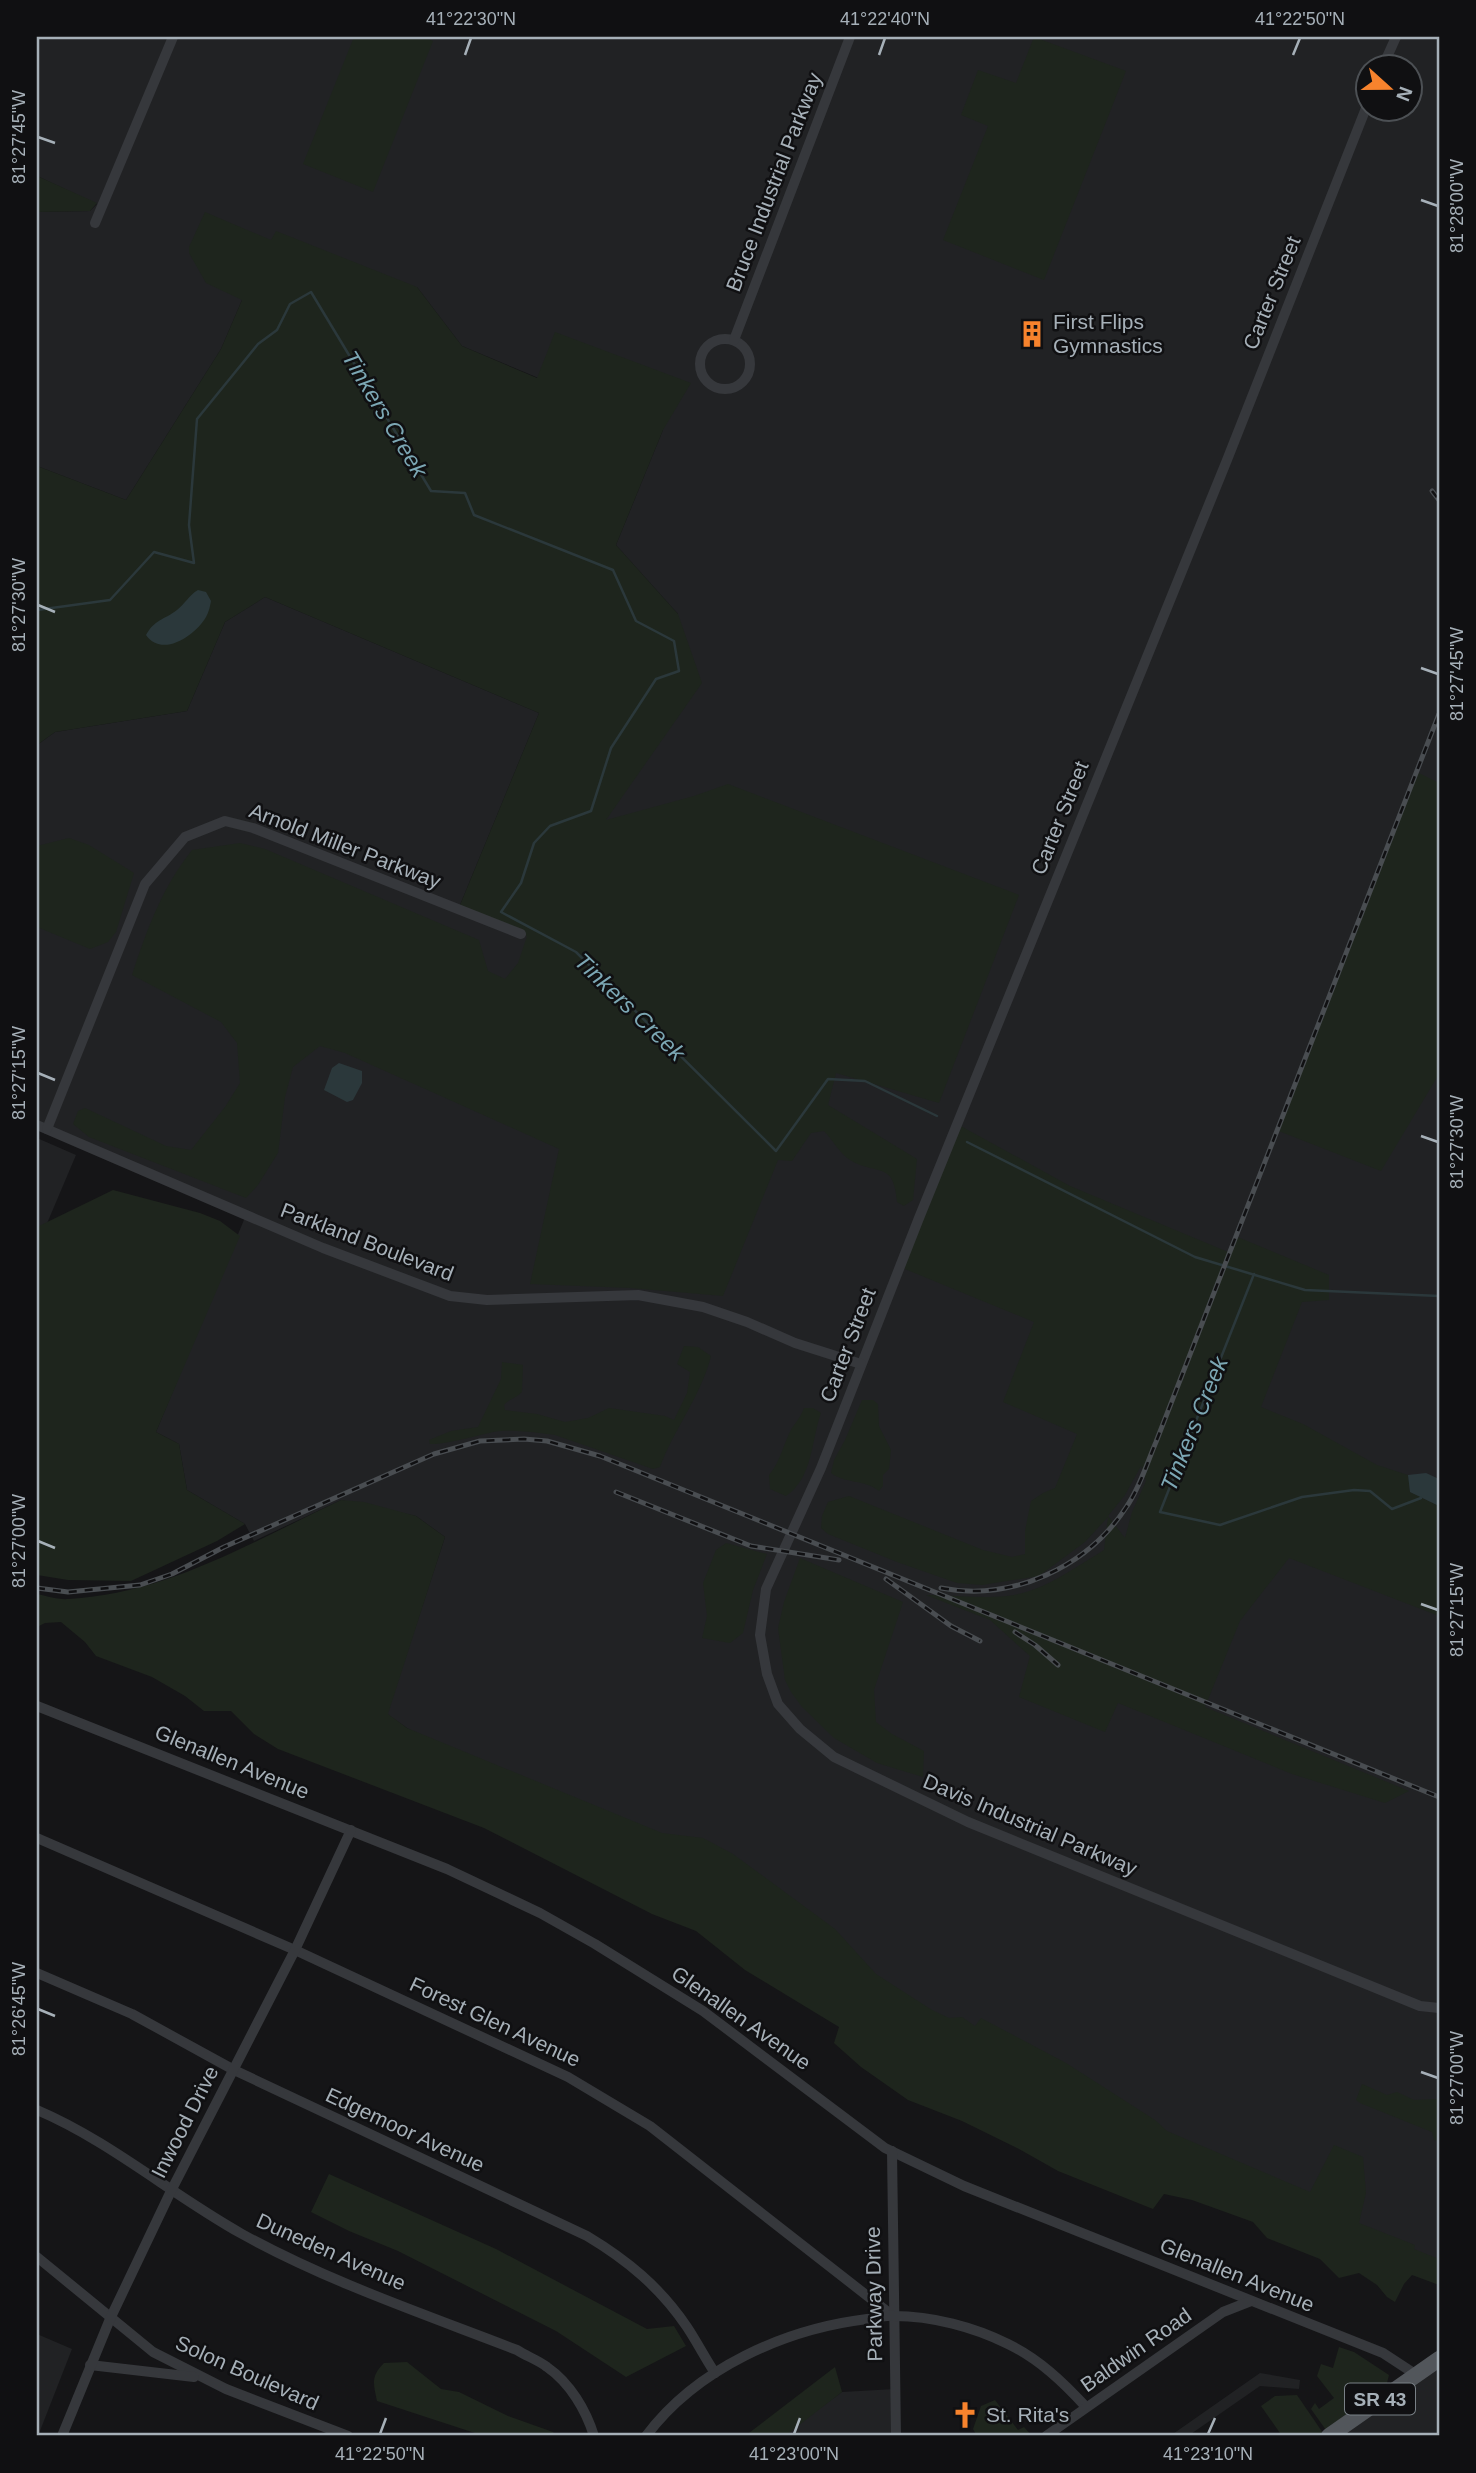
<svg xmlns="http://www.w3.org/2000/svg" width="1476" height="2473" font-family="Helvetica,sans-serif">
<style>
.built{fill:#212224;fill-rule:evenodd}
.green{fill:#1e251d;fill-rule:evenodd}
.water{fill:#2b383b}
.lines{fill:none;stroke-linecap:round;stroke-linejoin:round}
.stream{stroke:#2b383b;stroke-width:2.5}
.minor{stroke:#36383c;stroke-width:10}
.primary{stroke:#52565b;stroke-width:16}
.rail-casing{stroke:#494d51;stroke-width:5}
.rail{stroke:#101012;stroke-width:2.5;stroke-dasharray:8;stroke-linecap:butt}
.ticks{fill:none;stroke:#a6b0b8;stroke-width:2.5}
.labels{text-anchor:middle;stroke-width:5;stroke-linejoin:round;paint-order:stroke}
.shield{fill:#101012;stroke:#798086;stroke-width:2}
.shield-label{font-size:19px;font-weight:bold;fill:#a6b0b8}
.street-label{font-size:21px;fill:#a6b0b8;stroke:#101012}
.poi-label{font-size:21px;fill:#a6b0b8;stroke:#101012;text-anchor:start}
.water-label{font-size:23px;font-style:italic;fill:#7ca7b4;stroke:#101012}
.neatline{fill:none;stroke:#a6b0b8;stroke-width:2.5}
.ticks-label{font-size:18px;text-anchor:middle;fill:#a6b0b8}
</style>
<rect width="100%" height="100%" fill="#151517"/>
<g class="built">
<path d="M 37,37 L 1439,37 L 1439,2271 L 1212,2177 L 407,1728 L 387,1714 L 445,1537 L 416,1516 L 341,1500 L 254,1541 L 245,1524 L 187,1490 L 179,1444 L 156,1432 L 246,1215 L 37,1125 L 37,745 L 55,732 L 187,711 L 225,622 L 265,597 L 539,713 L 458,910 L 678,614 L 616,545 L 663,430 L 462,346 L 417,287 L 242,300 L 221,349 L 126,500 L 37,466 L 37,212 L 90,211 L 97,204 L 37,176 ZM 1368,66 L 1410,66 L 1410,108 L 1368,108 Z"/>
<path d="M 37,1138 L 76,1155 L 37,1247 Z"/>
<path d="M 37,2334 L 72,2349 L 38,2436 L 37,2436 Z"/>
<path d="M 1439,2359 L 1439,2436 L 1329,2436 Z"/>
<path d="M 1260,2373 L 1300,2380 L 1299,2389 L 1260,2386 L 1188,2436 L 1170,2436 Z"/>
<path d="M 895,2389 L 896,2436 L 782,2436 L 842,2392 Z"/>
</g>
<g class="green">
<path d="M 354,37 L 423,37 L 433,41 L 373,192 L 303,164 Z"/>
<path d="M 1034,37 L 1126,71 L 1044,280 L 943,240 L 988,126 L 961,115 L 978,70 L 1016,83 Z"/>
<path d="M 37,176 L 97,203 L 90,211 L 37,212 Z"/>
<path d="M 205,212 L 271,240 L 276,231 L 417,287 L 462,346 L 537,378 L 555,332 L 691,383 L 663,430 L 616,545 L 678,614 L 702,683 L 606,820 L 694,796 L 728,784 L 1019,895 L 939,1103 L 836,1073 L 828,1105 L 917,1159 L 913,1200 L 904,1206 L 897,1202 C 894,1160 877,1176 850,1160 C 840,1154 832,1139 824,1131 L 811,1133 L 792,1161 L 778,1160 L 723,1296 L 630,1288 L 530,1284 L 559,1149 L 345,1053 L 320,1046 L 293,1067 L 285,1097 L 278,1153 L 258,1185 L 246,1198 L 89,1137 L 73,1124 L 78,1111 L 85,1108 L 166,1146 L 191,1150 L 225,1107 L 240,1083 L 237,1043 L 221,1022 L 132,975 C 147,929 162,888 192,850 L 240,843 L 265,849 L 479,940 L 488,971 L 505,979 L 518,963 L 527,936 L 458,910 L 539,713 L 265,597 L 225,622 L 187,711 L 55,732 L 37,745 L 37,466 L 126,500 L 221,349 L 242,300 L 206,283 L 189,253 L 189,247 Z"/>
<path d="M 1417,772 L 1439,783 L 1439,1074 L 1381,1171 L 1276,1130 Z"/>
<path d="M 69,838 L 89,845 L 134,873 L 116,932 L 108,942 L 90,949 L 37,927 L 37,846 Z"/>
<path d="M 957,1124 L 1070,1186 L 1228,1252 L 1235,1236 L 1329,1275 L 1329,1300 L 1302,1302 L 1261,1407 L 1303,1424 L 1377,1465 L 1408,1475 L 1410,1492 L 1439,1506 L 1439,1616 L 1289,1558 L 1240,1621 L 1205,1707 L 1409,1791 L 1385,1803 L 1292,1774 L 1118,1703 L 1105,1732 L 1019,1697 L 1030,1656 L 990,1620 L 926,1595 C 952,1595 981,1599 1007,1596 C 1043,1592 1074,1568 1104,1550 L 1108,1517 L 1085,1542 L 1039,1576 L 982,1585 L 957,1583 L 897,1562 L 828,1534 L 821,1528 L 822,1516 L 828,1502 L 849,1496 L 983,1550 L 1012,1557 L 1025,1554 L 1025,1531 L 1031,1501 L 1043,1493 L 1055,1488 L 1077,1434 L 1003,1402 L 1034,1322 L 900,1267 ZM 1141,1466 L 1146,1481 L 1132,1512 L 1125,1538 L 1108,1516 L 1125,1495 Z"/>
<path d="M 113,1190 L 200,1213 L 220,1221 L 240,1236 L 156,1432 L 179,1444 L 187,1490 L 245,1524 L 217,1541 L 131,1581 L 68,1580 L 37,1575 L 37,1227 Z"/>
<path d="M 684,1346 L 698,1347 L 711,1356 C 701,1396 674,1429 660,1467 L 653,1469 L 555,1435 C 538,1433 506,1428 489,1433 C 476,1436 443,1445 430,1444 L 429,1440 L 451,1431 L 478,1427 L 501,1379 L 502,1362 L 523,1365 L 522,1392 C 516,1398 509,1399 504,1405 L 505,1410 L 537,1414 L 565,1422 L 588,1418 L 609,1408 L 665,1416 L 674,1420 L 687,1393 L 690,1372 L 677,1364 Z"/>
<path d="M 862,1400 L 873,1400 L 878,1404 L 879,1426 L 891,1450 L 889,1469 L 883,1475 L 883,1486 L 879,1491 C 864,1479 846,1484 831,1473 L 834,1460 L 845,1440 Z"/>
<path d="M 804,1408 L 813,1408 L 821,1413 C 811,1441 813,1478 786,1496 L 770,1489 L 769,1475 C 781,1461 783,1444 792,1428 C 797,1421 801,1416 804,1408 Z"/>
<path d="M 341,1500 L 364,1502 L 416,1516 L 445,1537 L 388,1714 L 407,1728 L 662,1833 L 703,1838 L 733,1854 L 835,1929 L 876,1974 L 932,2010 L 949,2018 L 962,2017 L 975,2026 L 981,2018 L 1066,2063 L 1155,2120 L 1167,2131 L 1310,2192 L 1334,2145 L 1363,2157 L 1366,2193 L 1359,2223 L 1415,2245 L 1414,2249 L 1439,2259 L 1439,2285 L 1412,2275 L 1404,2284 L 1395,2302 L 1387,2297 L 1377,2285 L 1359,2273 L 1339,2278 L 1320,2259 L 1267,2238 L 1253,2222 L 1192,2200 L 1164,2194 L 1153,2209 L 1058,2171 L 1019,2149 L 962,2121 L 908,2100 L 861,2067 L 834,2043 L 839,2027 L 745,1970 L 696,1931 L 652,1914 L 484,1828 L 278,1749 L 254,1734 L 231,1711 L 204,1711 L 185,1696 L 152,1677 L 96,1656 L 85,1642 L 61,1622 L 45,1623 L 37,1627 L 37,1594 C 47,1596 58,1600 69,1599 C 167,1594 254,1541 341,1500 Z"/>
<path d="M 726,1543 L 767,1554 L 753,1590 L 743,1633 L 730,1643 L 702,1638 L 707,1616 L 703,1583 L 716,1550 Z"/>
<path d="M 800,1558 L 903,1602 L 874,1690 L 876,1722 L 892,1734 L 924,1751 L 923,1777 L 877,1763 L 834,1738 L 802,1707 L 791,1692 L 785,1680 L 778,1628 L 784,1602 Z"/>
<path d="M 1362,2084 L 1387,2095 L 1397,2092 L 1414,2100 L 1439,2099 L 1439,2141 L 1434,2140 L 1432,2132 L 1360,2103 L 1356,2100 Z"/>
<path d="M 329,2174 L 496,2249 L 647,2329 L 674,2326 L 686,2346 L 626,2377 L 556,2331 L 398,2251 L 349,2231 L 311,2212 Z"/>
<path d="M 1339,2347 L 1354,2352 L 1389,2375 L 1387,2383 L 1326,2430 L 1311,2409 L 1315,2403 L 1319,2409 L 1334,2398 L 1317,2376 L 1321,2364 L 1333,2368 Z"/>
<path d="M 407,2362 L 441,2389 L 459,2392 L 508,2416 L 553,2432 L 556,2436 L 484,2436 L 377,2401 C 373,2383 371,2376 384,2363 Z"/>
<path d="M 835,2367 L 842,2392 L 785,2436 L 745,2436 Z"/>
<path d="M 1297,2395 L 1323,2433 L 1318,2436 L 1282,2436 L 1261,2406 L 1275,2396 Z"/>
<path d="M 995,2400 L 1018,2430 L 1024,2427 L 1032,2436 L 977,2436 L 973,2429 L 981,2406 Z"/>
</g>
<g class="water">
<path d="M 198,590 L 206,592 L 211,601 C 210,606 209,612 206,617 C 195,636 162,658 146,635 C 155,619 164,620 177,610 C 185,604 189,595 198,590 Z"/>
<path d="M 339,1063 L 362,1071 L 362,1083 L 353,1100 L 347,1102 L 324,1090 L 332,1068 Z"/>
<path d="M 1426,1473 L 1439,1479 L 1439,1506 L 1410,1492 L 1408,1475 Z"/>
</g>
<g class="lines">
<g class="stream">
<path d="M 37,610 L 110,600 L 154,552 L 194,563 L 189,525 L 197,419 L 258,344 L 277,330 L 290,304 L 311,292 L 431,491 L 465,493 L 474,515 L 613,570 L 636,621 L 674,641 L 679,671 L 656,679 L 611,748 L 591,811 L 550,826 L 534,843 L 521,883 L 501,912 L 576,952 L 776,1151 L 828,1079 L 865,1081 L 937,1116"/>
<path d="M 967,1142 L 1195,1257 L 1305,1290 L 1439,1296"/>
<path d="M 1254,1274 L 1160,1512 L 1220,1525 L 1302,1497 L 1354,1490 L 1370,1491 L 1392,1509 L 1421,1498"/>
</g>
<g class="minor">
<path d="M 1383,66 L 1396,37"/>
<path d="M 1368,103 L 1227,460 L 919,1218 L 821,1468 L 766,1589 L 760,1635 L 767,1674 L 778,1704 L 800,1729 L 834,1757 L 968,1822 L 1420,2006 L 1439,2008"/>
<path d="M 95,223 L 173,37"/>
<circle cx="725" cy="364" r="25"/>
<path d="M 734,340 L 850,37"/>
<path d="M 37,1125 L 323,1248 L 450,1296 L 487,1300 L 638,1295 L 703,1307 L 747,1322 L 795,1343 L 861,1364"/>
<path d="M 47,1129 L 145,884 L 185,837 L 225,821 L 253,828 L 521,934"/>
<path d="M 37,1706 L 447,1869 L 540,1913 L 595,1944 L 703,2011 L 885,2148 L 964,2186 L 1383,2353 L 1415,2374"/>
<path d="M 37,1838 L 295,1950 L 568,2077 L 650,2126 L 893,2316"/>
<path d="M 37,1973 L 132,2014 L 234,2070 L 587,2236 C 627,2260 660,2287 687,2327 C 697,2342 705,2358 715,2373"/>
<path d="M 37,2110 C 110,2141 172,2195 242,2234 C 329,2282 424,2314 517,2350 C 526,2356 538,2360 547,2367 C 570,2383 586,2410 594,2436"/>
<path d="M 892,2151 L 896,2436"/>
<path d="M 37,2257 L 153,2352 L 226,2389 L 348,2436"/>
<path d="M 90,2365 L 194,2377"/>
<path d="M 62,2436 L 110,2319 L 171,2191 L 295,1950 L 351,1830"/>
<path d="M 646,2436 C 697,2368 785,2329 867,2319 C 876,2318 885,2315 894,2316 C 932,2316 974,2327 1008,2344 C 1039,2359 1063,2382 1086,2407"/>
<path d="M 1046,2436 L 1223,2312 L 1251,2301"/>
</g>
<path class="primary" d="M 1329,2436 L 1439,2359"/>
<defs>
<g id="rail">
<path d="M 1432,491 L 1439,500"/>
<path d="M 616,1492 L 751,1546 L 839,1560"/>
<path d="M 886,1579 L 951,1626 L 980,1641"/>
<path d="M 37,1588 L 68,1592 L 140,1585 L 172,1574 L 224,1547 L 434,1454 L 480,1441 L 524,1439 L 547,1441 L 600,1456 L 1439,1797"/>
<path d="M 941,1588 C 1012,1602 1088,1567 1127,1506 C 1140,1487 1147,1463 1156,1442 L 1439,714"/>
<path d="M 1015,1632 L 1035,1645 L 1058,1665"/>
</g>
</defs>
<use href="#rail" class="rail-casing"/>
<use href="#rail" class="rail"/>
</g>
<path class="ticks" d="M 465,55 L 471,38M 879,55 L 885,38M 1293,55 L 1300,38M 38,137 L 55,143M 1421,200 L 1438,206M 38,605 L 55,612M 1421,668 L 1438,674M 38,1073 L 55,1080M 1421,1136 L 1438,1142M 38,1541 L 55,1548M 1421,1604 L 1438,1610M 38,2009 L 55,2016M 1421,2072 L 1438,2078M 380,2434 L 386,2418M 794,2434 L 800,2418M 1208,2434 L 1215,2418"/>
<defs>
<symbol id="building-bare" viewBox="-9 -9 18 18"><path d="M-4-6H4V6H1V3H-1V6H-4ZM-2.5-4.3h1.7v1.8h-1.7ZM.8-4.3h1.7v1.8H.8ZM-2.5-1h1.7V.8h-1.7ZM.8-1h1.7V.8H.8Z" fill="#f7832d" stroke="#101012" stroke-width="2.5" paint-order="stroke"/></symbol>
<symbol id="church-bare" viewBox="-9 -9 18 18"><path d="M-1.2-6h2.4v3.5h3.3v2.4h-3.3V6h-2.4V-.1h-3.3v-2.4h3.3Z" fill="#f7832d" stroke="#101012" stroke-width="2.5" paint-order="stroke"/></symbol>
</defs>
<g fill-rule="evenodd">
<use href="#building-bare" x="1013" y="315" width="38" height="38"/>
<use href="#church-bare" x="946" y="2396" width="38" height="38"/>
</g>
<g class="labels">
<rect class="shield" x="1345" y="2383.5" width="70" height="31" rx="5"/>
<g class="shield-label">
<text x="1380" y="2406">SR 43</text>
</g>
<g class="street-label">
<text transform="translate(774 182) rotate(-69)" y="7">Bruce Industrial Parkway</text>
<text transform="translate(1272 293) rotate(-68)" y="7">Carter Street</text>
<text transform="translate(1060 818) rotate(-68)" y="7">Carter Street</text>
<text transform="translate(345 846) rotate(21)" y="7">Arnold Miller Parkway</text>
<text transform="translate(367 1242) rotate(21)" y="7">Parkland Boulevard</text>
<text transform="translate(848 1345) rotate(-69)" y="7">Carter Street</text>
<text transform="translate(232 1762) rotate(22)" y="7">Glenallen Avenue</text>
<text transform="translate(1030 1825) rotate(23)" y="7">Davis Industrial Parkway</text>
<text transform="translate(741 2018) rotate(35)" y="7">Glenallen Avenue</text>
<text transform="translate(495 2022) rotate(25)" y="7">Forest Glen Avenue</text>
<text transform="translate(185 2122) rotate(-63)" y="7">Inwood Drive</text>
<text transform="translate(405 2130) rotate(25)" y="7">Edgemoor Avenue</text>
<text transform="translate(331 2252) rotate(24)" y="7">Duneden Avenue</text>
<text transform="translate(1237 2275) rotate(22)" y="7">Glenallen Avenue</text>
<text transform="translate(874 2294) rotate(-91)" y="7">Parkway Drive</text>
<text transform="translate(1136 2350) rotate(-35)" y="7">Baldwin Road</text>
<text transform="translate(247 2373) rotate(24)" y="7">Solon Boulevard</text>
</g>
<g class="poi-label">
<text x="1053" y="329">First Flips<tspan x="1053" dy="24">Gymnastics</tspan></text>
<text x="986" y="2422">St. Rita's</text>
</g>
<g class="water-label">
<text transform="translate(385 414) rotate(59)" y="8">Tinkers Creek</text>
<text transform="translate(630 1007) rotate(44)" y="8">Tinkers Creek</text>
<text transform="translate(1194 1424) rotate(-68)" y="8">Tinkers Creek</text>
</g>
</g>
<rect width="1476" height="2473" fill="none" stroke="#101012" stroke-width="77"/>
<g transform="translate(1389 88) rotate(111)"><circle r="33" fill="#101012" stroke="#4c5054" stroke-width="2"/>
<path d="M0-5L12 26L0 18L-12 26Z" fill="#f7832d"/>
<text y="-10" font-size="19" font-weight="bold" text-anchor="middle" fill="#a6b0b8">N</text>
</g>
<rect x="38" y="38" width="1400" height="2396" class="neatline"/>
<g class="ticks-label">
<text x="471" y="25">41°22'30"N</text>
<text x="885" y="25">41°22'40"N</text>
<text x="1300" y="25">41°22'50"N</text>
<text transform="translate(19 137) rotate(-90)" y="6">81°27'45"W</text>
<text transform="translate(1457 206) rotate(-90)" y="6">81°28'00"W</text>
<text transform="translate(19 605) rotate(-90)" y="6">81°27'30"W</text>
<text transform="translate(1457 674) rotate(-90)" y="6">81°27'45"W</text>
<text transform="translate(19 1073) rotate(-90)" y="6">81°27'15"W</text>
<text transform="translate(1457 1142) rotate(-90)" y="6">81°27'30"W</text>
<text transform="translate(19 1541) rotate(-90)" y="6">81°27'00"W</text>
<text transform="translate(1457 1610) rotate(-90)" y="6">81°27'15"W</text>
<text transform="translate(19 2009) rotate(-90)" y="6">81°26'45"W</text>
<text transform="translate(1457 2078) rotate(-90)" y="6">81°27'00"W</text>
<text x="380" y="2460">41°22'50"N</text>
<text x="794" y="2460">41°23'00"N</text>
<text x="1208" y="2460">41°23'10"N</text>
</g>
</svg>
